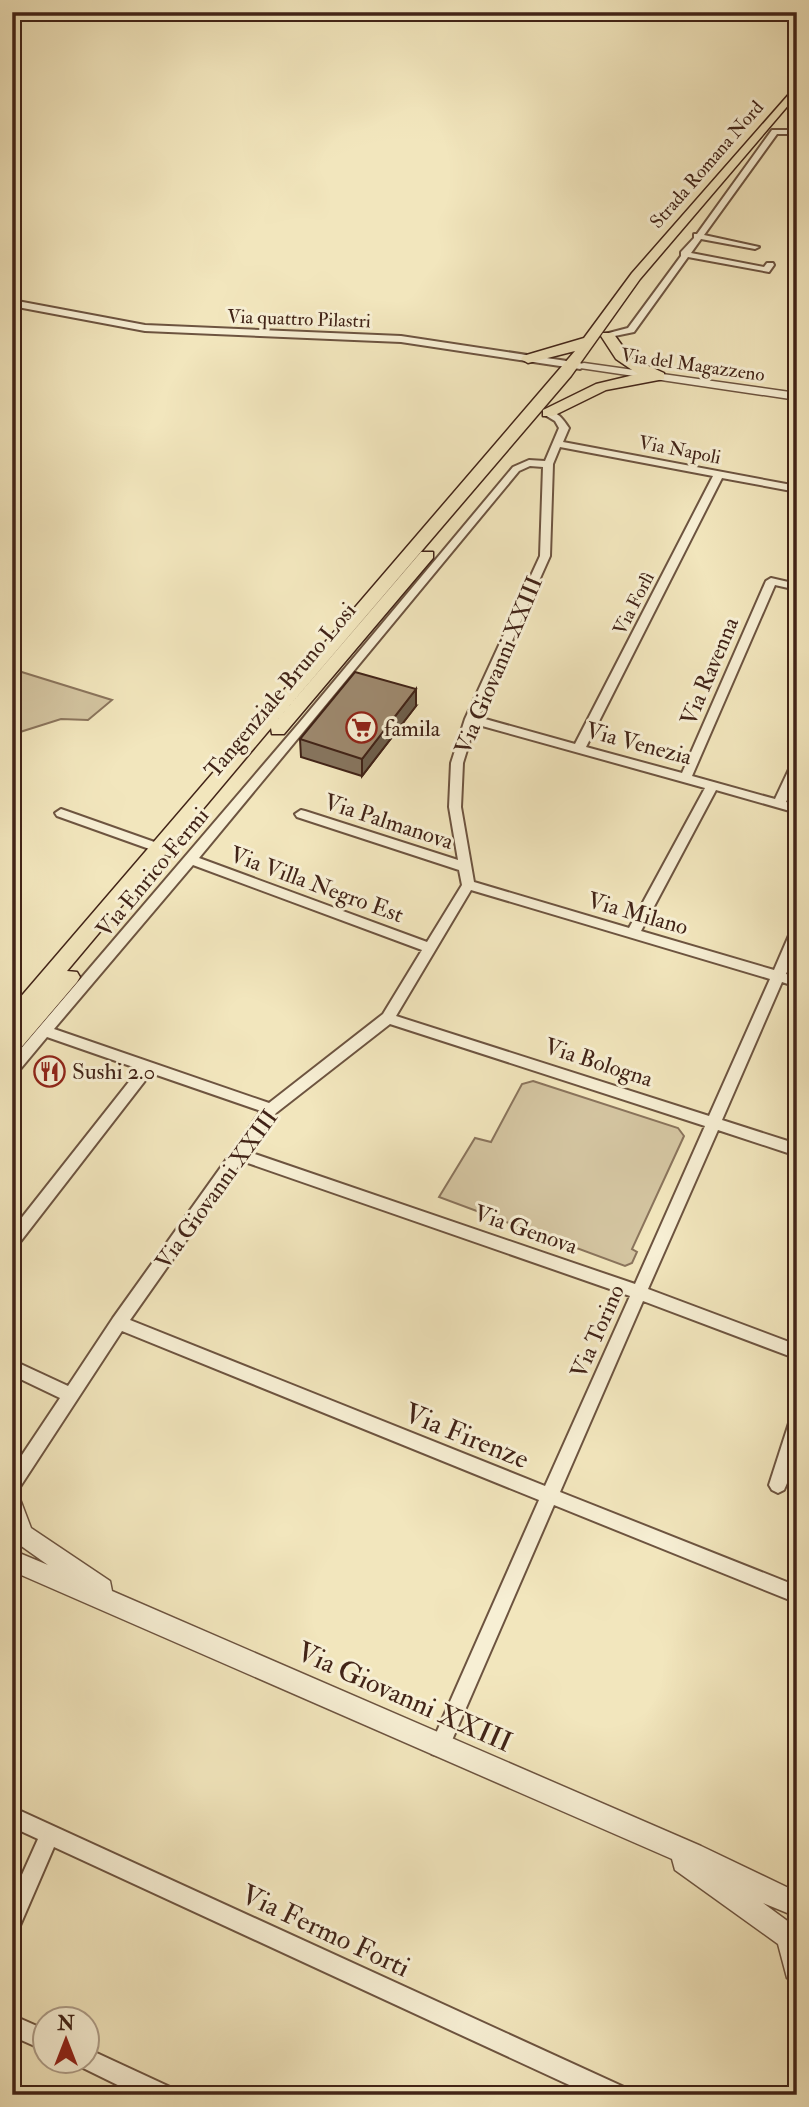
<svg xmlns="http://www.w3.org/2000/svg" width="809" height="2107" font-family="'IM FELL Double Pica',serif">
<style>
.green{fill:#d4c5a1;stroke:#8a745c;stroke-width:2}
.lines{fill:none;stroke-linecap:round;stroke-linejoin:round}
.minor-casing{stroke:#6d5440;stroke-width:4}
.tertiary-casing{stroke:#6d5440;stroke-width:3}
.primary-casing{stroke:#412317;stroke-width:3}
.minor{fill:#f7efd4;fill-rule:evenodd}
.tertiary{fill:#f7efd4;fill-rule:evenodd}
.primary{fill:#f2e6bd;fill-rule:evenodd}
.wall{fill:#87755e;stroke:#412317;stroke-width:2}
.shaded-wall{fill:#6e5f4c;stroke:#412317;stroke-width:2}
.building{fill:#9d886d;stroke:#412317;stroke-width:2}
.labels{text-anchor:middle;stroke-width:6;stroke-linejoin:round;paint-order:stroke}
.far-street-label{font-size:19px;fill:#412317;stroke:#f7efd4}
.street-label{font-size:23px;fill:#412317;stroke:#f7efd4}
.poi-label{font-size:23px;fill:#412317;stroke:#f7efd4;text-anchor:start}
.near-street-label{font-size:28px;fill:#412317;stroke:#f7efd4}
</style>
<rect width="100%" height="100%" fill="#f2e6bd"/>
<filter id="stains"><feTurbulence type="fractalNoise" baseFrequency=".00286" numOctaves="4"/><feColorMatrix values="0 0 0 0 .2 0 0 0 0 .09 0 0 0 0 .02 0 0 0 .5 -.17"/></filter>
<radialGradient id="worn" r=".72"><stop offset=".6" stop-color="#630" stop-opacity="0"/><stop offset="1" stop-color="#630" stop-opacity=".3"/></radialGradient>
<g class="green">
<path d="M 12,669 L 112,700 L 88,720 L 61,719 L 17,733 L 12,738 Z"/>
<path d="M 533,1081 L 678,1128 L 684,1136 L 632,1249 L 637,1252 L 632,1263 L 625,1266 L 439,1197 L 475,1138 L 491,1142 L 522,1084 Z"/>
</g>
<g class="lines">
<defs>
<g id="minor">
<path d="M 772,130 L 797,130 L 797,134 L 777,134 L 704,235 L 759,247 L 755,249 L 701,239 L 691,253 L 764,267 L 767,263 L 773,263 L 774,265 L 769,272 L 688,257 L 634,332 L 605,338 L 605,334 L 628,328 L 681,256 L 681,252 L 694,238 L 694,234 L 697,234 Z"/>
<path d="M 12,300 L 145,325 L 401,336 L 580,363 L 585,366 L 580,369 L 401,342 L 145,331 L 12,306 Z"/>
<path d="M 545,411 C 557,410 563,419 569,428 L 563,442 L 797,486 L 797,492 L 722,478 L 586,747 L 682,773 L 766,581 L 771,578 L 797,584 L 797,590 L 775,585 L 692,776 L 775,799 L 791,765 L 797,761 L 797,779 L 786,802 L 797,805 L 797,813 L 716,790 L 641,931 L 774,970 L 790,933 L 797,928 L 797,949 L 786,974 L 797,977 L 797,987 L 782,982 L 722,1120 L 797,1144 L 797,1156 L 718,1130 L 648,1289 L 797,1345 L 797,1359 L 643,1301 L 560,1492 L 797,1586 L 797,1603 L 554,1505 L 446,1754 L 439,1756 L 432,1754 L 430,1747 L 539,1500 L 122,1331 L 18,1490 L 12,1493 L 12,1470 L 60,1398 L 12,1375 L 12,1360 L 68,1386 L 113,1318 L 261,1111 L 151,1073 L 17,1246 L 12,1248 L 12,1230 L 139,1069 L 47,1037 L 17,1073 L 12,1074 L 12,1059 L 300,722 L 513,467 L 529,460 L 545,461 L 559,428 L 555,421 L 545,415 ZM 560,447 L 713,476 L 575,744 L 478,717 L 550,556 L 553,464 ZM 530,466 L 543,467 L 540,556 L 465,719 L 451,763 L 449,807 L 458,860 L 305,811 L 301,810 L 295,814 L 297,817 L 459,870 L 462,885 L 427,942 L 199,858 L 519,471 ZM 475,724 L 705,788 L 629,928 L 474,882 L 461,807 L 463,763 ZM 193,865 L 422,950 L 383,1014 L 269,1103 L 54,1029 ZM 471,890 L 770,979 L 709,1116 L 396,1016 ZM 390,1024 L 705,1126 L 635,1284 L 249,1152 L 276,1113 ZM 242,1161 L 630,1296 L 545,1486 L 130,1320 Z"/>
<path d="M 61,809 L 177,850 L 179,853 L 177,856 L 169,856 L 57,816 L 55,813 Z"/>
<path d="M 797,1416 C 797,1443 796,1465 784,1490 L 778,1493 L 772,1490 L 769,1485 L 789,1423 L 791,1418 Z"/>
<path d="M 12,1807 L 624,2087 L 627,2095 L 591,2095 L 54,1847 L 19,1928 L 12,1931 L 12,1897 L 38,1839 L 12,1827 Z"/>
<path d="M 12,2015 L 46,2030 L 46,2051 L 12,2036 Z"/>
<path d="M 88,2049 L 170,2087 L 173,2095 L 138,2095 L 81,2067 L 78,2062 L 88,2062 Z"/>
</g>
<g id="tertiary">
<path d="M 584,363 L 797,393 L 797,400 L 580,368 L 580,364 Z"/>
<path d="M 12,1496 L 20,1499 L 31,1528 L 110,1581 L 112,1591 L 701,1846 L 797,1892 L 797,1917 L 763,1903 L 797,1928 L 797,1982 L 787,1978 L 778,1944 L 675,1870 L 672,1859 L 12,1571 L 12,1550 L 48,1565 L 17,1543 L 12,1545 Z"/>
</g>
<g id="primary">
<path d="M 797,85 L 797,95 L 640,279 L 571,376 L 278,719 L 421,552 L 433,552 L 433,558 L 284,734 L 272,734 L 271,728 L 67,971 L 77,972 L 80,977 L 77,982 L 19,1050 L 12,1053 L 15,1028 L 12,1028 L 12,1007 L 575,351 L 528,363 L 521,359 L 523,356 L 584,338 L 632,273 Z"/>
<path d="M 603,333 L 613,333 L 631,358 L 664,373 L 664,379 L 606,390 L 553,416 L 543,416 L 543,410 L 596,384 L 638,374 L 616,359 L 601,336 Z"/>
</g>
</defs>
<use href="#minor" class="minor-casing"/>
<use href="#tertiary" class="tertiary-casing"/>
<use href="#primary" class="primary-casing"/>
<use href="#minor" class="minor"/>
<use href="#tertiary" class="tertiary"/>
<use href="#primary" class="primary"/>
</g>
<path class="wall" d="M 416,706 L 362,776 L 301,757 L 300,739 Z"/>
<path class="shaded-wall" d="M 416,689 L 416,706 L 362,776 L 362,759 Z"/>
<path class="building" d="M 355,672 L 416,689 L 362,759 L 300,739 Z"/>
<defs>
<symbol id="supermarket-ring" viewBox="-11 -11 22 22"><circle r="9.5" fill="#f7efd4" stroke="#8f2418" stroke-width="1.5"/><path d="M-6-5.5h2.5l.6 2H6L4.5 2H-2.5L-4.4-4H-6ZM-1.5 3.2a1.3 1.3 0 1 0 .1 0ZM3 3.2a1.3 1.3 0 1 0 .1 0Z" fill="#8f2418"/></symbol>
<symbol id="restaurant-ring" viewBox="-11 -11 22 22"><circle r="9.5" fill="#f7efd4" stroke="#8f2418" stroke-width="1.5"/><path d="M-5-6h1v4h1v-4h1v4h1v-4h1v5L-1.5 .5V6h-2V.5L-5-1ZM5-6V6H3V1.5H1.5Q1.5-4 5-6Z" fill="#8f2418"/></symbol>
</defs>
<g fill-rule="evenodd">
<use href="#supermarket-ring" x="344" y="710" width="35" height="35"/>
<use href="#restaurant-ring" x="32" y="1054" width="35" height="35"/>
</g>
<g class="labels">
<g class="far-street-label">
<text transform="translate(706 164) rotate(-49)" y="7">Strada Romana Nord</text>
<text transform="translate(299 318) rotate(2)" y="7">Via quattro Pilastri</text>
<text transform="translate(693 364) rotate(8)" y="7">Via del Magazzeno</text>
<text transform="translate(680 449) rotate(11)" y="7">Via Napoli</text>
<text transform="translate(633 603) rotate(-63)" y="7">Via Forlì</text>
</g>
<g class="street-label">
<text transform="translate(498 665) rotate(-67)" y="8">Via Giovanni XXIII</text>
<text transform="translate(709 671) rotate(-67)" y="8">Via Ravenna</text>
<text transform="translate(280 690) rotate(-50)" y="8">Tangenziale Bruno Losi</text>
<text transform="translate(639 743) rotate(15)" y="8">Via Venezia</text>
<text transform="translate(389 821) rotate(18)" y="8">Via Palmanova</text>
<text transform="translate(152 872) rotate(-50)" y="8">Via Enrico Fermi</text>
<text transform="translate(317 884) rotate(20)" y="8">Via Villa Negro Est</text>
<text transform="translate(638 913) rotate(16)" y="8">Via Milano</text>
<text transform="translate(599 1062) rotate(18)" y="8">Via Bologna</text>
<text transform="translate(216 1189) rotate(-54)" y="8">Via Giovanni XXIII</text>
<text transform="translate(526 1229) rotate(19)" y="8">Via Genova</text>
<text transform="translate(597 1331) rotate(-66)" y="8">Via Torino</text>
</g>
<g class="poi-label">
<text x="384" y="736">famila</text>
<text x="72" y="1079">Sushi 2.0</text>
</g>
<g class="near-street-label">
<text transform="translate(467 1435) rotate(22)" y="10">Via Firenze</text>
<text transform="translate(405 1696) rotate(24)" y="10">Via Giovanni XXIII</text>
<text transform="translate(326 1930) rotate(25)" y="10">Via Fermo Forti</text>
</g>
</g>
<rect width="809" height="2107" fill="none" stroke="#f2e6bd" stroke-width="42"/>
<rect x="14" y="14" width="781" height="2079" fill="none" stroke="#412317" stroke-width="3.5"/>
<rect x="21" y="21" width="767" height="2065" fill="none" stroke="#412317" stroke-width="2"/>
<g transform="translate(66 2040)"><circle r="33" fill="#f7efd4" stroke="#ae9d88" stroke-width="2"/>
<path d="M0-5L12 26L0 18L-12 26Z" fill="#8f2418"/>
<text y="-10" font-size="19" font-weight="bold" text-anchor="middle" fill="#412317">N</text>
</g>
<rect width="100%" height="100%" filter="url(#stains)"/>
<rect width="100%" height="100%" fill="url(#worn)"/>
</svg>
